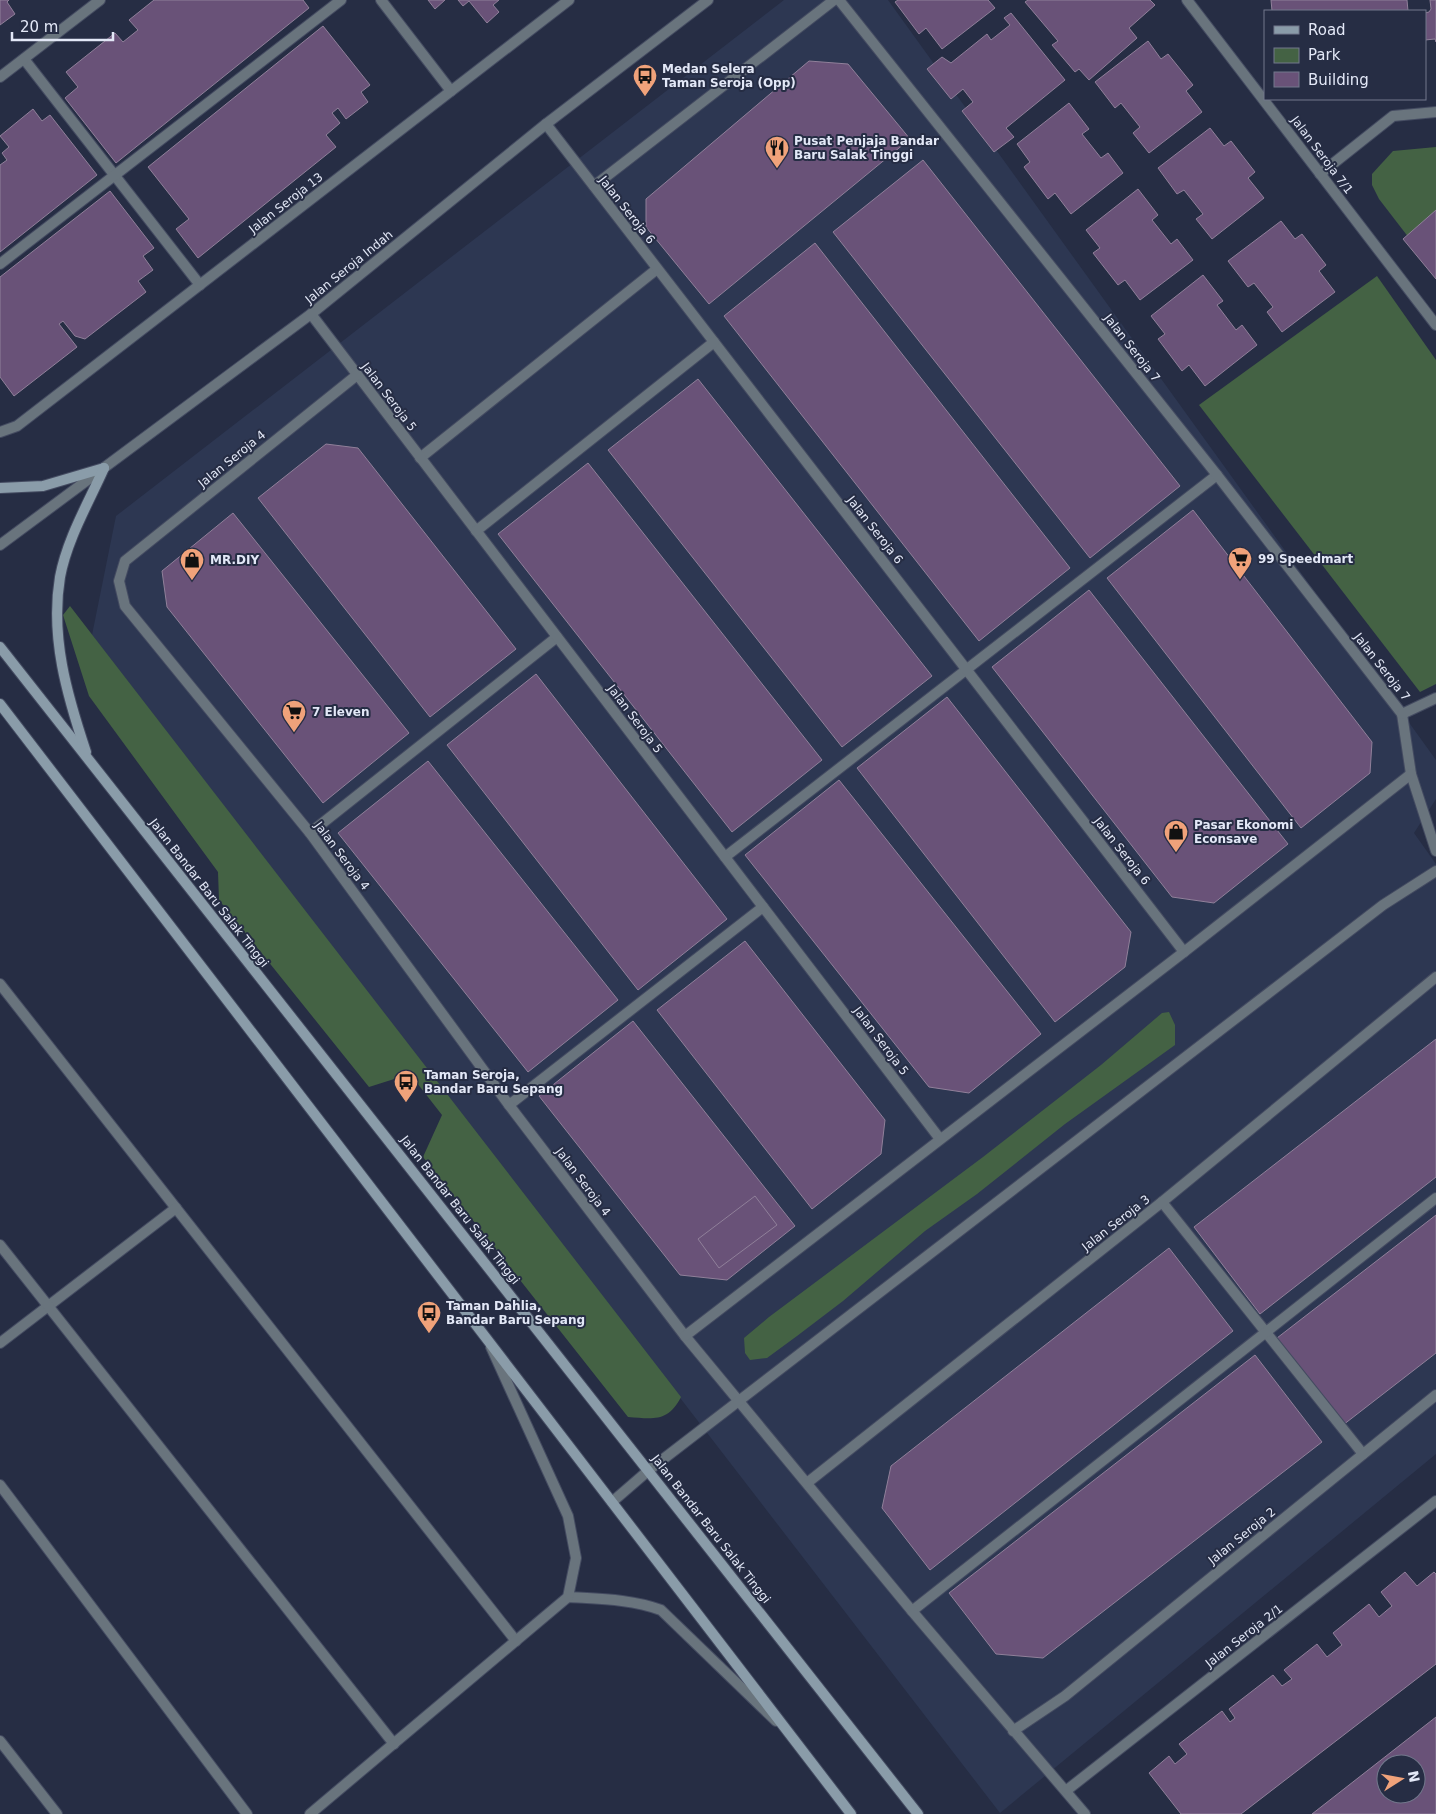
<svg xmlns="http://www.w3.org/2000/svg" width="1436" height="1814" font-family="'DejaVu Sans',sans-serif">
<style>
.built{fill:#2d3752}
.green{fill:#446244}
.building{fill:#695278;stroke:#90809a;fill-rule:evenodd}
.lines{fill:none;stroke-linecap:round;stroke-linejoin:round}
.service-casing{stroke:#444b61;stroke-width:12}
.minor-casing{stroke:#444b61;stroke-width:12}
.tertiary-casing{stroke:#444b61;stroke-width:12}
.secondary-casing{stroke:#444b61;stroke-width:12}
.service{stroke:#69747d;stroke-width:10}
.minor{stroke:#69747d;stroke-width:10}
.tertiary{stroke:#69747d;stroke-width:10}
.secondary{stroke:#8a9ca9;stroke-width:10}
.labels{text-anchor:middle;stroke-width:4;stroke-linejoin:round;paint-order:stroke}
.poi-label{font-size:12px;font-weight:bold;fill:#e3e8f7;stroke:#262d44;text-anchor:start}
.street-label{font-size:12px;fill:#e3e8f7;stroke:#262d44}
</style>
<rect width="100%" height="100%" fill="#262d44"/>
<path class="built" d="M 784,0 L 888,0 L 1436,760 L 1436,799 L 1414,833 L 1436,864 L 1436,1454 L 1000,1813 L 92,635 L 116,516 Z"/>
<g class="green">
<path d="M 1436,147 L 1436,273 L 1379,199 L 1372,185 L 1372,174 L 1393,151 Z"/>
<path d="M 1377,276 L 1436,360 L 1436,684 L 1420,692 L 1199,405 Z"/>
<path d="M 70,606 L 681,1397 C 668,1422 654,1419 628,1417 L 423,1157 L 442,1115 L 410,1074 L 369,1087 L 219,900 L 218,872 L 89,696 L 63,615 Z"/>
<path d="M 1169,1012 L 1175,1025 L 1175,1045 L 1065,1124 L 977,1194 L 925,1231 L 843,1301 L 797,1336 L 767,1358 L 750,1360 L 745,1353 L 744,1338 L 769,1317 L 983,1157 L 1101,1065 L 1162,1013 Z"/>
</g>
<g class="building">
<path d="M 0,0 L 9,0 L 7,2 L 15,14 L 0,25 Z"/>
<path d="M 154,0 L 303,0 L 309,8 L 116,163 L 65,98 L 78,87 L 66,72 L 115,33 L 123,42 L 138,30 L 129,20 Z"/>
<path d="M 428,0 L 445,0 L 435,9 Z"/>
<path d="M 458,0 L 499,0 L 493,5 L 499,12 L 487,23 L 469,1 L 463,6 Z"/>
<path d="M 898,0 L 988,0 L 995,8 L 942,49 L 926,28 L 919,34 L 895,2 Z"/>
<path d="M 1028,0 L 1150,0 L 1155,5 L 1129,28 L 1137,38 L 1089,80 L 1079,69 L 1075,72 L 1052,45 L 1058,41 L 1025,2 Z"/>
<path d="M 1271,0 L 1407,0 L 1408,11 L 1272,11 Z"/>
<path d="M 1430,0 L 1436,0 L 1436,42 L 1435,39 L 1425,40 L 1425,13 L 1429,12 L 1431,9 Z"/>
<path d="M 1011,13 L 1065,80 L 1006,128 L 1014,137 L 994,152 L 962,111 L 973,102 L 963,89 L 951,99 L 927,69 L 942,57 L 951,63 L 987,34 L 991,40 L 1010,25 L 1004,18 Z"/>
<path d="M 323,26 L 370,85 L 361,92 L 368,102 L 346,119 L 338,108 L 332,113 L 340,123 L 326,135 L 336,147 L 198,258 L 176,229 L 189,219 L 148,167 Z"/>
<path d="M 1148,41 L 1161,59 L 1168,54 L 1193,85 L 1186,91 L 1202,112 L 1149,153 L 1133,133 L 1140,127 L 1121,103 L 1115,108 L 1095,82 Z"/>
<path d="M 809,61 L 848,64 L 910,139 L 709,304 L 646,227 L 646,199 Z"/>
<path d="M 1069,103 L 1089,129 L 1082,134 L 1101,158 L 1108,153 L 1123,173 L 1071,214 L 1055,193 L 1048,199 L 1024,167 L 1030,162 L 1017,144 Z"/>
<path d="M 33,109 L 42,121 L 50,115 L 97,175 L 0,252 L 0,165 L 7,160 L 2,153 L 9,147 L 0,136 Z"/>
<path d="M 1210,128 L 1224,146 L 1231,141 L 1255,172 L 1248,178 L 1264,198 L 1212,239 L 1196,219 L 1203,214 L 1184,190 L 1177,194 L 1158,168 Z"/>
<path d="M 923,160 L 1180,486 L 1090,558 L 833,232 Z"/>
<path d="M 1138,189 L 1158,215 L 1152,220 L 1171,244 L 1177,239 L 1193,260 L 1140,300 L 1125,280 L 1118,285 L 1093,253 L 1100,248 L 1086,230 Z"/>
<path d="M 110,191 L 154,248 L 143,256 L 153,270 L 138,281 L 146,292 L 85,339 L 75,336 L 63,321 L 59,324 L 77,347 L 14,396 L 0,377 L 0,277 Z"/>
<path d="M 1436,210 L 1436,279 L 1403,239 Z"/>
<path d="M 1281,221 L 1295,239 L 1302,234 L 1326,265 L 1319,271 L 1335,292 L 1282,332 L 1267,312 L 1273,307 L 1254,283 L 1248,287 L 1228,261 Z"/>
<path d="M 815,243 L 1070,568 L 979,641 L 724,316 Z"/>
<path d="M 1203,275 L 1223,301 L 1217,305 L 1236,330 L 1242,325 L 1257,345 L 1205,386 L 1189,365 L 1182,371 L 1158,339 L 1165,334 L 1151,316 Z"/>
<path d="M 698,379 L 932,676 L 842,747 L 608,450 Z"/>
<path d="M 326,444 L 358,448 L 516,649 L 430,717 L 258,498 Z"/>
<path d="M 588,463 L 822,760 L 732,832 L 498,534 Z"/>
<path d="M 1193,510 L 1372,742 L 1370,773 L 1301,828 L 1107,578 Z"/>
<path d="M 233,513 L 409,733 L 323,803 L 167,607 L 162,571 Z"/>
<path d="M 1089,590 L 1288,844 L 1214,903 L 1172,897 L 992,667 Z"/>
<path d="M 536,674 L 727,919 L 638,990 L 447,745 Z"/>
<path d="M 947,697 L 1131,932 L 1125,967 L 1055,1022 L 857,768 Z"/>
<path d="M 428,761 L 618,1000 L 528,1072 L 338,833 Z"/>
<path d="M 839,780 L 1041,1034 L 969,1093 L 929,1087 L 745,855 Z"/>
<path d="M 745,941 L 885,1120 L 881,1154 L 812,1209 L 657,1010 Z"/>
<path d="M 633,1021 L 795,1226 L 727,1280 L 680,1275 L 539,1096 Z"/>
<path d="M 1436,1039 L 1436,1177 L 1260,1314 L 1194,1227 Z"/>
<path d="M 755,1196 L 777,1225 L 719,1268 L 698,1239 Z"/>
<path d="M 1436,1215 L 1436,1353 L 1343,1425 L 1277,1338 Z"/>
<path d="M 1169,1248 L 1233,1331 L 930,1570 L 882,1508 L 891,1466 Z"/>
<path d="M 1255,1355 L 1322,1442 L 1043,1658 L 996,1654 L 949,1593 Z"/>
<path d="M 1405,1572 L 1417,1586 L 1434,1572 L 1436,1574 L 1436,1664 L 1241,1814 L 1181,1814 L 1149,1773 L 1169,1756 L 1175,1764 L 1187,1754 L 1179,1744 L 1222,1711 L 1230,1722 L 1235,1718 L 1229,1709 L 1273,1675 L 1282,1686 L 1292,1679 L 1284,1670 L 1317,1644 L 1327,1657 L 1342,1645 L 1333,1633 L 1369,1604 L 1379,1617 L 1392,1606 L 1381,1592 Z"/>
<path d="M 1436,1717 L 1436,1814 L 1312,1814 ZM 1386,1764 L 1416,1764 L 1416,1794 L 1386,1794 Z"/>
</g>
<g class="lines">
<defs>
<g id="service">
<path d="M 24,59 L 200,285"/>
<path d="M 0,264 L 341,0"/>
<path d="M 420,458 L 657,269"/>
<path d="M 310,833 L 557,637"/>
<path d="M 725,857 L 1217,475"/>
<path d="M 0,984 L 516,1641"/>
<path d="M 509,1105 L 763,907"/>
<path d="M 1162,1202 L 1363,1454"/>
<path d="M 0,1343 L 176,1208"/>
<path d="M 0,1485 L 247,1814"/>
<path d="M 912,1611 L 1436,1198"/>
</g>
<g id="minor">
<path d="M 381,0 L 451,91"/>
<path d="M 839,0 L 1217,475 L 1402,714 L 1411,774 L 1436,851"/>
<path d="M 1187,0 L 1436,325"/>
<path d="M 0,77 L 100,0"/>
<path d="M 546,124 L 1184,952"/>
<path d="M 1320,174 L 1393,116 L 1436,112"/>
<path d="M 594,186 L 834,0"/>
<path d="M 311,314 L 940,1139"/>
<path d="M 357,375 L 125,561 L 119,581 L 125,606 L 310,833 L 509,1105 L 685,1336 L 912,1611 L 1085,1814"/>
<path d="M 0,432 L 17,426 L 569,0"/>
<path d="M 476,531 L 714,342"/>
<path d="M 1402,714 L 1436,698"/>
<path d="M 0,1245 L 394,1744"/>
<path d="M 685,1336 L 1184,952 L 1411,774"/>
<path d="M 807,1483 L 1162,1202 L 1436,977"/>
<path d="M 612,1502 L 649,1470 L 1383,905 L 1436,871"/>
<path d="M 568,1597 C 599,1599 631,1599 661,1610 L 776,1721"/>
<path d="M 1013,1731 L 1065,1696 L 1436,1395"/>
<path d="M 0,1741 L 57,1814"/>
<path d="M 1067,1790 L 1436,1501"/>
<path d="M 310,1814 L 568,1597 L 576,1558 L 568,1516 L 491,1347"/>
</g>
<path id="tertiary" d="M 0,545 L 311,314 L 546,124 L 708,0"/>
<g id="secondary">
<path d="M 0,488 L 43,486 L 104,468"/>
<path d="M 0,647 L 918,1814"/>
<path d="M 0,704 L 851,1814"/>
<path d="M 86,752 C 67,695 50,637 60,577 C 67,539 89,502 104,468"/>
</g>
</defs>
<use href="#service" class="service-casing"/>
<use href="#minor" class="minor-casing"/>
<use href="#tertiary" class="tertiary-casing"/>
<use href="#secondary" class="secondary-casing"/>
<use href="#service" class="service"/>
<use href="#minor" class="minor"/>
<use href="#tertiary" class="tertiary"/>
<use href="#secondary" class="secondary"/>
</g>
<defs>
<symbol id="bus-pin" viewBox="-11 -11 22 30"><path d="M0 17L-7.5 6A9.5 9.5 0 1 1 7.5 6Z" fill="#f0a27a" stroke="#262d44"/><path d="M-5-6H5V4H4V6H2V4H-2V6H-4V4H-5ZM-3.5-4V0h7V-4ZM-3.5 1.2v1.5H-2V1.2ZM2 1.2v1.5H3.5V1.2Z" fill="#111"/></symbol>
<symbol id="restaurant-pin" viewBox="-11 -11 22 30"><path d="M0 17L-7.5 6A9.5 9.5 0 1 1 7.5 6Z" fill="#f0a27a" stroke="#262d44"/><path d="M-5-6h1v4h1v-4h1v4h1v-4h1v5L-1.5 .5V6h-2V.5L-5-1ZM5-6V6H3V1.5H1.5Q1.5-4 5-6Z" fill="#111"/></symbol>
<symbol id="supermarket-pin" viewBox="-11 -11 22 30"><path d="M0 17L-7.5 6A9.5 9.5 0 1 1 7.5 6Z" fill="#f0a27a" stroke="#262d44"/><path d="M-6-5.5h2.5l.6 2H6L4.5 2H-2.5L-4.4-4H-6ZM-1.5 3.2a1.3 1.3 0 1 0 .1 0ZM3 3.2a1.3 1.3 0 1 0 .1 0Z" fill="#111"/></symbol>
<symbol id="shop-pin" viewBox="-11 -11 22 30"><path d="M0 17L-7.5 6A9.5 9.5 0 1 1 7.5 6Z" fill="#f0a27a" stroke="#262d44"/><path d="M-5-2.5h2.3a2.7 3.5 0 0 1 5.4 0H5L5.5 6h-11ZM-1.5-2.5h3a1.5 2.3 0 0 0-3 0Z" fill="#111"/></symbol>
</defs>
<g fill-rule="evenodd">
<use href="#bus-pin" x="631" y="62" width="28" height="38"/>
<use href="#restaurant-pin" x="763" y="134" width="28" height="38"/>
<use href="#supermarket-pin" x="1226" y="545" width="28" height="38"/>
<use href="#shop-pin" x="178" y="546" width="28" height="38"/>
<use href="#supermarket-pin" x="280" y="698" width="28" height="38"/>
<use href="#shop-pin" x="1162" y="818" width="28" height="38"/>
<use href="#bus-pin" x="392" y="1068" width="28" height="38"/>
<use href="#bus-pin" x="415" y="1299" width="28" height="38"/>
</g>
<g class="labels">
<g class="poi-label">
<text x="662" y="73">Medan Selera<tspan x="662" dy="14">Taman Seroja (Opp)</tspan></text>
<text x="794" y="145">Pusat Penjaja Bandar<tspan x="794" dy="14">Baru Salak Tinggi</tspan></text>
<text x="1258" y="563">99 Speedmart</text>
<text x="210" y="564">MR.DIY</text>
<text x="312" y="716">7 Eleven</text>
<text x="1194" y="829">Pasar Ekonomi<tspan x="1194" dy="14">Econsave</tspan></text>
<text x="424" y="1079">Taman Seroja,<tspan x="424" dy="14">Bandar Baru Sepang</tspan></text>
<text x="446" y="1310">Taman Dahlia,<tspan x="446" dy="14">Bandar Baru Sepang</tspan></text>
</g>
<g class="street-label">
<text transform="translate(1322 155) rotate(53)" y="4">Jalan Seroja 7/1</text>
<text transform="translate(286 203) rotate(-38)" y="4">Jalan Seroja 13</text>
<text transform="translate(627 210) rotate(52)" y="4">Jalan Seroja 6</text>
<text transform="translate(349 267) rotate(-39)" y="4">Jalan Seroja Indah</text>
<text transform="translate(1132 348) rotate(52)" y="4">Jalan Seroja 7</text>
<text transform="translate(389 397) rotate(53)" y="4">Jalan Seroja 5</text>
<text transform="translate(232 459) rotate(-39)" y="4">Jalan Seroja 4</text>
<text transform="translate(875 530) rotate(52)" y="4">Jalan Seroja 6</text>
<text transform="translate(1382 667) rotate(52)" y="4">Jalan Seroja 7</text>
<text transform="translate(635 719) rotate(53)" y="4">Jalan Seroja 5</text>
<text transform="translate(1122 851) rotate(52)" y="4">Jalan Seroja 6</text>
<text transform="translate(342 856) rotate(53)" y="4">Jalan Seroja 4</text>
<text transform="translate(209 893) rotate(52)" y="4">Jalan Bandar Baru Salak Tinggi</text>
<text transform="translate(881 1041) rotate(53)" y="4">Jalan Seroja 5</text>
<text transform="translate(583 1182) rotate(53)" y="4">Jalan Seroja 4</text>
<text transform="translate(460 1210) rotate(52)" y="4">Jalan Bandar Baru Salak Tinggi</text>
<text transform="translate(1116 1223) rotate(-38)" y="4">Jalan Seroja 3</text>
<text transform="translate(711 1529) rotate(52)" y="4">Jalan Bandar Baru Salak Tinggi</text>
<text transform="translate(1242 1536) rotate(-39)" y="4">Jalan Seroja 2</text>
<text transform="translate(1244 1636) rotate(-38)" y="4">Jalan Seroja 2/1</text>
</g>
</g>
<rect x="1264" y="10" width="162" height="90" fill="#262d44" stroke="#72788c"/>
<rect x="1274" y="26" width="25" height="8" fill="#8a9ca9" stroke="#72788c"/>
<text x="1308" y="35" font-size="15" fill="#e3e8f7">Road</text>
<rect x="1274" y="48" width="25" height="15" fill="#446244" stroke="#72788c"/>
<text x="1308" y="60" font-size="15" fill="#e3e8f7">Park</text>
<rect x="1274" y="72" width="25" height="15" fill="#695278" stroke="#72788c"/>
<text x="1308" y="85" font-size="15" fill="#e3e8f7">Building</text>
<g transform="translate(1401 1779) rotate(79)"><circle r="24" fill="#262d44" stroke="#72788c"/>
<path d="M0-4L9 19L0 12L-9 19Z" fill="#f0a27a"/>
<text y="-8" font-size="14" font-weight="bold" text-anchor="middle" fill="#e3e8f7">N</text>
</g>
<path d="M12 32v8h101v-8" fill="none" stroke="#e3e8f7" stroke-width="2.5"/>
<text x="20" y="32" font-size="15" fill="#e3e8f7" stroke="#262d44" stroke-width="4" paint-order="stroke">20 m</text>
</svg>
